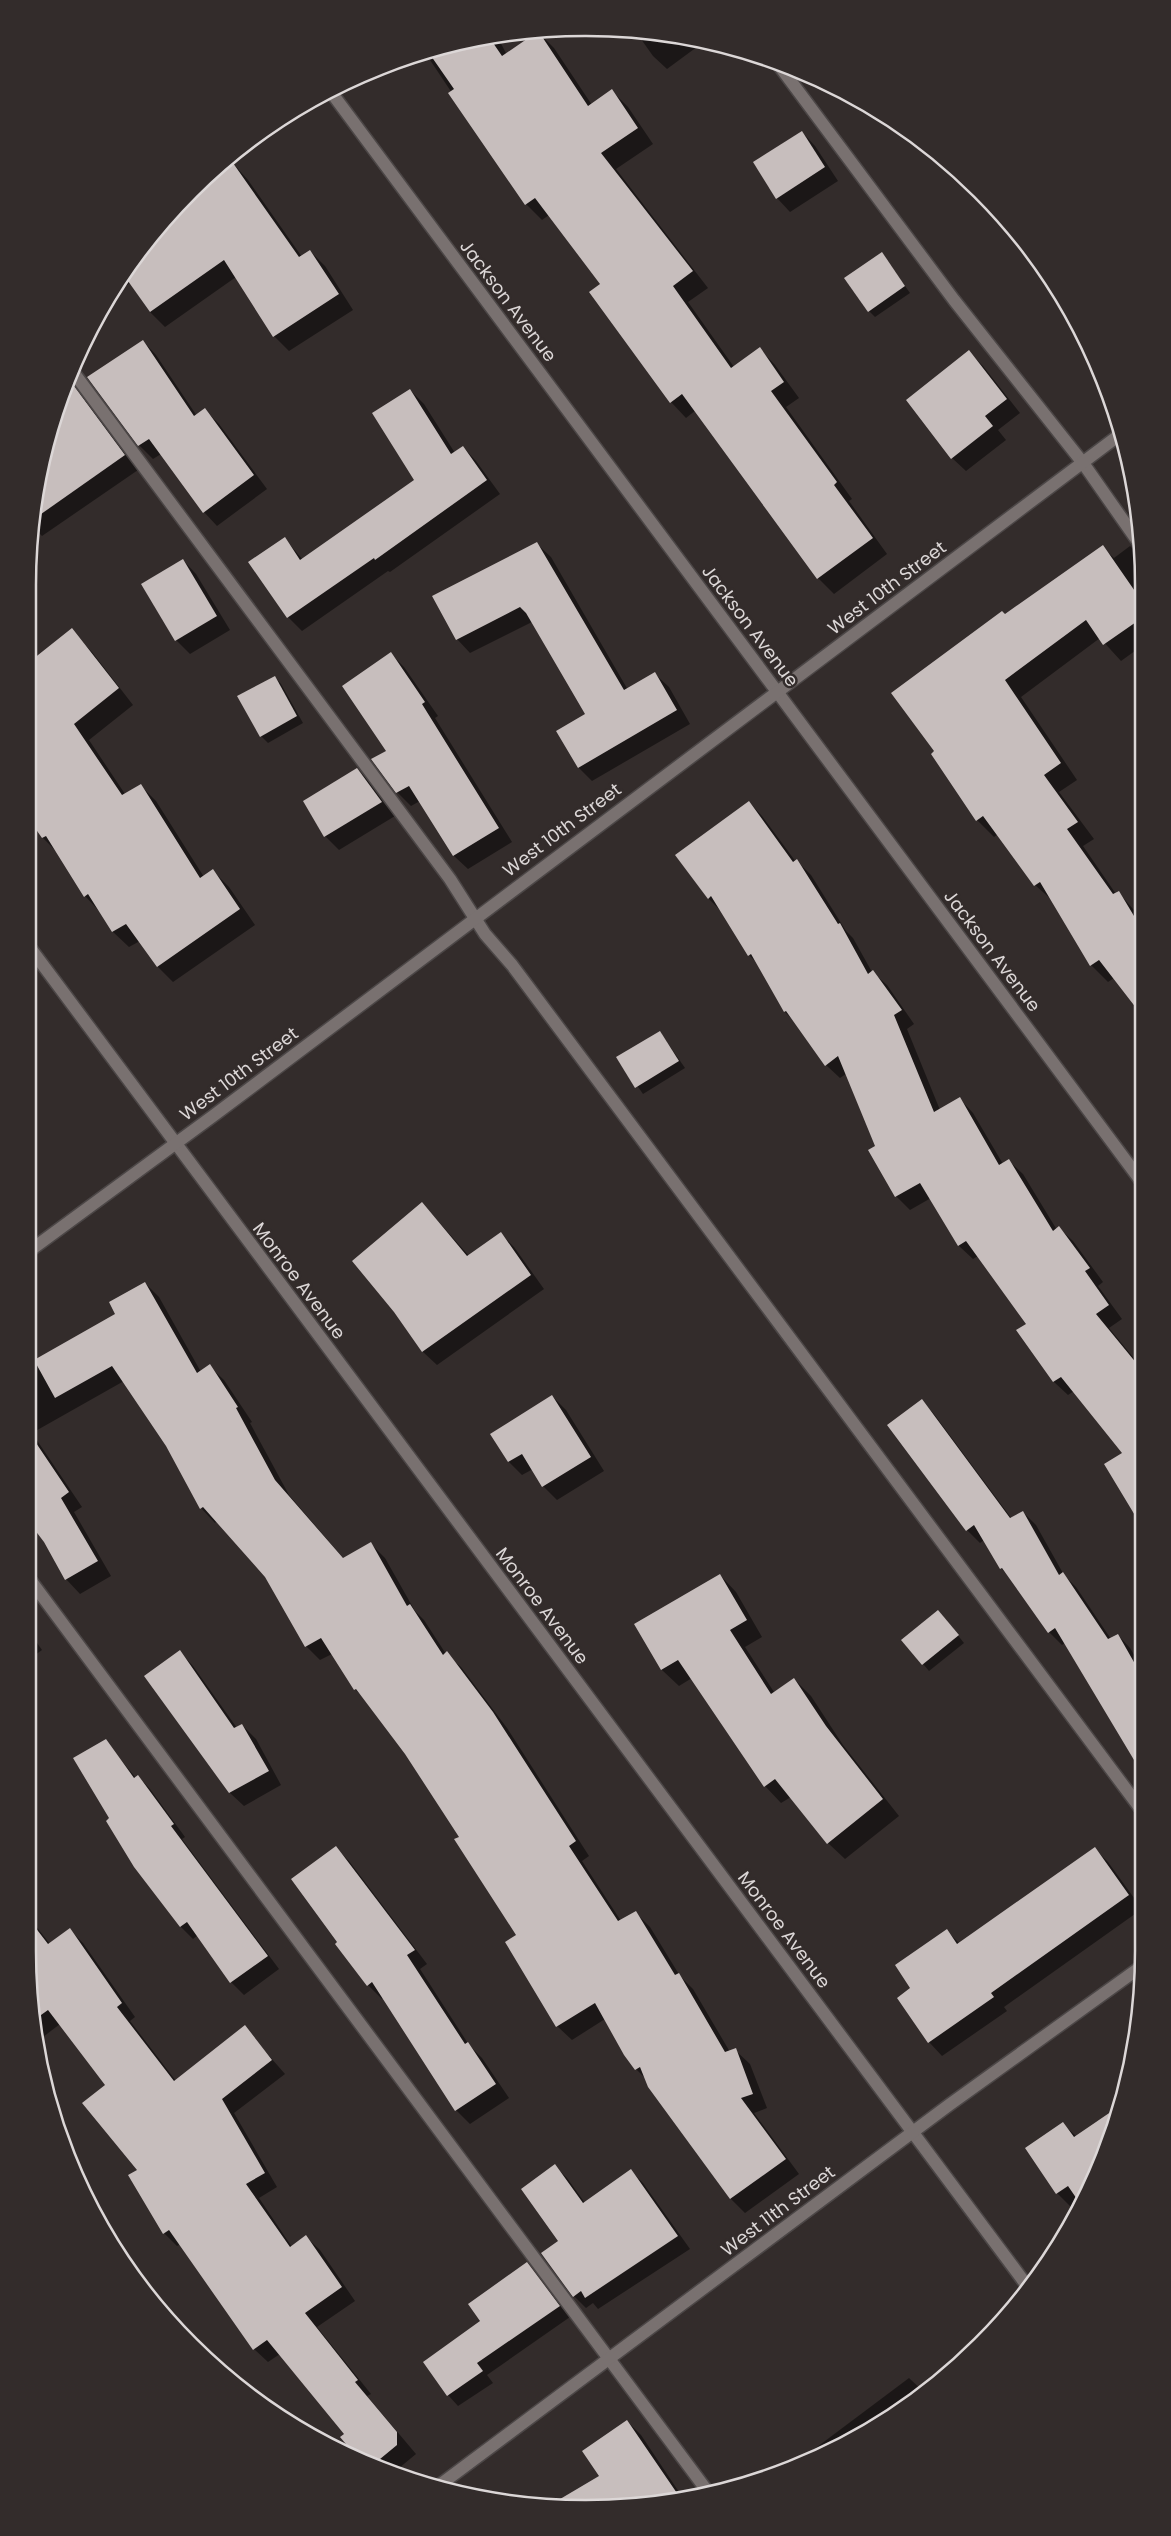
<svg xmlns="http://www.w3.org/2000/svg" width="1171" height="2536" font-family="Poppins,sans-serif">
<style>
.shadow{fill:#0007}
.building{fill:#c7bebd}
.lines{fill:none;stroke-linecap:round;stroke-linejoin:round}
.lane-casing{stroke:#4c4747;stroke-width:15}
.street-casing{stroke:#4c4747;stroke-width:15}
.lane{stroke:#797170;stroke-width:12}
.street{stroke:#797170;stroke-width:12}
.labels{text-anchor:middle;stroke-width:5;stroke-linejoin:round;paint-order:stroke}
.street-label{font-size:18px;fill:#dcd7d7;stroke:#332c2b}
.rim{fill:none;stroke:#dcd7d7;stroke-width:2.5}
</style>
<rect width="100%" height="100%" fill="#332c2b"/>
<g class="shadow">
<path d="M 636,32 L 694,38 L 705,41 L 667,69 L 653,56 Z"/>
<path d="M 539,33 L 554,48 L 592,105 L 612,91 L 628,107 L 653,144 L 616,169 L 708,288 L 688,302 L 734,367 L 760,349 L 775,365 L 799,398 L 786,407 L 852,499 L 849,501 L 887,554 L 834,594 L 818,578 L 696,410 L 686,418 L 671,402 L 601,284 L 549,215 L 542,220 L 526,204 L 426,54 L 476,38 L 497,36 L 507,55 Z"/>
<path d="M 802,132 L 815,146 L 838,181 L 790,212 L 777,198 Z"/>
<path d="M 229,159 L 248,180 L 302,257 L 310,251 L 325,266 L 353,310 L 289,351 L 274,336 L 236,277 L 165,327 L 150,312 L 130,283 L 119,290 L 116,286 L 121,276 L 191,191 Z"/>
<path d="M 882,254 L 910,293 L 875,317 L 869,311 Z"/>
<path d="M 143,341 L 156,355 L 197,416 L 205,410 L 219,424 L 267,489 L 217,526 L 204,512 L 161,454 L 153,459 L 139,445 L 89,377 Z"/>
<path d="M 969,352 L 983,366 L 1020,413 L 998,430 L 1006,440 L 966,471 L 952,458 Z"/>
<path d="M 74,388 L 87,401 L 138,470 L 42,536 L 33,527 L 38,477 L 63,395 Z"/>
<path d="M 410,390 L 424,404 L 455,453 L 463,447 L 476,461 L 500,494 L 390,572 L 388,571 L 302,631 L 288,617 L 285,539 L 303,560 L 416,480 Z"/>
<path d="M 537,544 L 551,557 L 628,690 L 655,674 L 669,687 L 690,724 L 592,781 L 579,768 L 558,731 L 586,714 L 532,622 L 470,653 L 457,639 Z"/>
<path d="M 1130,546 L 1136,552 L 1139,552 L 1139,648 L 1121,661 L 1100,638 L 1021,697 L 1077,780 L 1059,792 L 1094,839 L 1083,846 L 1116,894 L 1119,893 L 1140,917 L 1140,1011 L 1114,978 L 1108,982 L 1091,965 L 1053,901 L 1035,885 L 998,834 L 994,837 L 977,820 L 933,754 L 1005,616 L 1102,547 L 1114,558 Z"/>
<path d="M 183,560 L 196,574 L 230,630 L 190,654 L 176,640 Z"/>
<path d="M 64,636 L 76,636 L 92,652 L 133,705 L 89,740 L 125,794 L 140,785 L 156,801 L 204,877 L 213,871 L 229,887 L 255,925 L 173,982 L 158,967 L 140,941 L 129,947 L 113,932 L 101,913 L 85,896 L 58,853 L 43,838 L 28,815 L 28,665 Z"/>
<path d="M 390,653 L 404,667 L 438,716 L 435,718 L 512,842 L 468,869 L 454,856 L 420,801 L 411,806 L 397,792 L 387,751 Z"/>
<path d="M 275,677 L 281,684 L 303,723 L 268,743 L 261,736 Z"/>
<path d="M 357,769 L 371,783 L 395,816 L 339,850 L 325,836 Z"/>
<path d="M 749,802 L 762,816 L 796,862 L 797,861 L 811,875 L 846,931 L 853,938 L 872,972 L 887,985 L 914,1024 L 907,1029 L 940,1110 L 960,1099 L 973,1113 L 1003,1164 L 1009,1161 L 1023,1174 L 1057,1230 L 1059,1228 L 1073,1241 L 1103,1282 L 1098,1286 L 1122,1319 L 1109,1328 L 1142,1368 L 1142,1519 L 1134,1510 L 1124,1454 L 1074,1391 L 1068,1395 L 1054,1382 L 1018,1331 L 1028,1324 L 978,1256 L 973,1259 L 959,1246 L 931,1198 L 910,1210 L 896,1196 L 846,1074 L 840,1078 L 826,1065 L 797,1024 L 784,1011 L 757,963 L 749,955 L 722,912 L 708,898 Z"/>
<path d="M 660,1032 L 685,1068 L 643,1094 L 618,1058 Z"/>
<path d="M 422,1203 L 469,1256 L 501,1234 L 514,1247 L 544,1289 L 437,1365 L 423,1352 L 395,1311 Z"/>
<path d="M 145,1283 L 159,1297 L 201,1372 L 209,1366 L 224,1380 L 252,1422 L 250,1423 L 289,1495 L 344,1559 L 371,1544 L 385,1558 L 415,1611 L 424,1620 L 446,1654 L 461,1667 L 507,1728 L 589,1856 L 582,1861 L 621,1921 L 635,1912 L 650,1927 L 680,1976 L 693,1989 L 730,2052 L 735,2050 L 750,2064 L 767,2108 L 754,2113 L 799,2174 L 745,2213 L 731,2199 L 649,2087 L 646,2079 L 636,2069 L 605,2019 L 572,2040 L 557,2026 L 518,1935 L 461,1837 L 406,1754 L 367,1701 L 355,1689 L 332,1654 L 320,1660 L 306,1646 L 266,1576 L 217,1521 L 215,1523 L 201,1508 L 167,1445 L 124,1381 L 32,1433 L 82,1507 L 74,1512 L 111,1576 L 80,1594 L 66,1579 L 45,1542 L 28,1518 L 28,1365 L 117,1314 Z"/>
<path d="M 552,1396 L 566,1410 L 604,1471 L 557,1500 L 543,1486 L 533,1469 L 522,1475 L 509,1462 L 491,1434 Z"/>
<path d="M 922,1401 L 934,1414 L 1012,1519 L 1023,1512 L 1036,1525 L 1064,1575 L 1076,1587 L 1111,1639 L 1118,1635 L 1130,1648 L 1143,1670 L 1143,1773 L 1065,1643 L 1062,1645 L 1049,1632 L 1012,1580 L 1001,1568 L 984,1540 L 980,1543 L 967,1530 L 889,1425 Z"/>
<path d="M 720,1575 L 736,1592 L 762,1637 L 745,1647 L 774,1692 L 794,1679 L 811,1696 L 843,1745 L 899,1816 L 845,1859 L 828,1843 L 791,1797 L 781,1803 L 765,1786 L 692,1678 L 679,1686 L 662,1670 L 636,1624 Z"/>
<path d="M 944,1618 L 964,1643 L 929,1671 L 903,1640 Z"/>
<path d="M 28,1630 L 42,1650 L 28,1660 Z"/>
<path d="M 180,1652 L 193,1666 L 237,1728 L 242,1725 L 256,1739 L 281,1785 L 244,1806 L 230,1793 Z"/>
<path d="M 105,1741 L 136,1778 L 138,1776 L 150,1789 L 185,1837 L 182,1839 L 279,1969 L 244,1995 L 231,1982 L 198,1935 L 193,1939 L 181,1927 L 111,1819 Z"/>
<path d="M 336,1848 L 349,1861 L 427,1964 L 420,1969 L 469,2045 L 482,2058 L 509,2098 L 470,2124 L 456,2110 L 384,1997 L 382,1999 L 368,1985 L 339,1943 Z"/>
<path d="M 1094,1848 L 1108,1862 L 1142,1909 L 1004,2007 L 1007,2011 L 942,2056 L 929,2042 L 912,1988 L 947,1931 L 960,1944 Z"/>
<path d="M 28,1849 L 33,1857 L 28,1861 Z"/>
<path d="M 28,1916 L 50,1944 L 70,1930 L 83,1943 L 135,2017 L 130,2021 L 176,2081 L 244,2027 L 285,2074 L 234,2113 L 277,2187 L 259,2198 L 292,2247 L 306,2237 L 320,2250 L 355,2301 L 317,2327 L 371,2394 L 367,2396 L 416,2454 L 393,2473 L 359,2458 L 342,2437 L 345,2434 L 280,2354 L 268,2362 L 254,2349 L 181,2244 L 177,2246 L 164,2233 L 106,2085 L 60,2024 L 43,2037 L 35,2028 L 28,1950 Z"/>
<path d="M 1118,2109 L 1101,2164 L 1081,2204 L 1079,2201 L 1071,2207 L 1057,2193 L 1063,2124 L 1077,2137 Z"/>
<path d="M 555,2166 L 567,2178 L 585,2203 L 631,2171 L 643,2183 L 690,2249 L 598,2309 L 593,2303 L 586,2308 L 574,2296 L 559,2242 Z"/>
<path d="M 527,2264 L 570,2317 L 487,2375 L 493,2383 L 458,2406 L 448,2395 L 482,2322 Z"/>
<path d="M 909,2378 L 925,2393 L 864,2434 L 816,2456 L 813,2450 Z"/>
<path d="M 627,2421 L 641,2435 L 683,2498 L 659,2504 L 585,2508 L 552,2505 L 601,2476 Z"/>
</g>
<g class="building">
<path d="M 537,32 L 539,32 L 588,106 L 612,89 L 638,128 L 601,153 L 693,271 L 673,286 L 731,368 L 760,347 L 784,382 L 771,391 L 837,482 L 834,485 L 873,538 L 817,579 L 682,394 L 670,403 L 589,292 L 600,284 L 535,198 L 525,205 L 448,93 L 454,89 L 429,53 L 476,38 L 489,37 L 502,56 Z"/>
<path d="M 802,131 L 825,167 L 776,199 L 753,162 Z"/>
<path d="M 233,163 L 299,257 L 310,250 L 339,294 L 273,337 L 224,260 L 150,312 L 123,274 L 187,196 Z"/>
<path d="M 882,252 L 905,286 L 868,312 L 844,278 Z"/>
<path d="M 143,340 L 194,416 L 205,408 L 254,475 L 203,513 L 149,439 L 138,446 L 87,377 Z"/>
<path d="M 969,350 L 1007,399 L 985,416 L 993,426 L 951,459 L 906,400 Z"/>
<path d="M 74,386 L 125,455 L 34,519 L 38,477 L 64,393 Z"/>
<path d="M 410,389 L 451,454 L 463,446 L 487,480 L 375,560 L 374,558 L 287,618 L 248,562 L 285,537 L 300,560 L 414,480 L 372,413 Z"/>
<path d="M 537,542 L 624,690 L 655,672 L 677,710 L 578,768 L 556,731 L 585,714 L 526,613 L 520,607 L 456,640 L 432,596 Z"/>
<path d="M 1103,545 L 1139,597 L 1139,620 L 1103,645 L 1086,620 L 1005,680 L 1061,763 L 1044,775 L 1078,822 L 1067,829 L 1113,894 L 1119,891 L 1140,926 L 1140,1013 L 1099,960 L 1090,966 L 1040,882 L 1034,886 L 983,816 L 976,821 L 931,754 L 934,751 L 891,693 L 1002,611 L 1005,614 Z"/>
<path d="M 183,559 L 217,616 L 175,641 L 141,584 Z"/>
<path d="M 72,628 L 119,688 L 74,724 L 122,795 L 141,784 L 200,878 L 213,869 L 240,909 L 157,967 L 126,924 L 112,932 L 88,894 L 84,897 L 46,836 L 42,838 L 28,818 L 28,663 Z"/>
<path d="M 391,652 L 425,702 L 422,704 L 499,828 L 453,856 L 409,786 L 396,793 L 371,759 L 386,751 L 342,686 Z"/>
<path d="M 275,676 L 297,716 L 260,737 L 237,696 Z"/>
<path d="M 357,768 L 382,802 L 324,837 L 303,801 Z"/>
<path d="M 749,801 L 793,862 L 797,859 L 838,924 L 840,923 L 868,974 L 873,970 L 902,1010 L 894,1015 L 934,1112 L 960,1097 L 999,1165 L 1009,1159 L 1053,1231 L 1059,1226 L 1090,1268 L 1085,1271 L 1109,1305 L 1096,1314 L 1142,1370 L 1142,1527 L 1104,1464 L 1122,1453 L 1061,1377 L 1053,1382 L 1016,1330 L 1026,1324 L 966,1241 L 958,1246 L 920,1183 L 895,1197 L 868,1150 L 875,1146 L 838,1056 L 825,1066 L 786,1011 L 784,1012 L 751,954 L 748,956 L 711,896 L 708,899 L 675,855 Z"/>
<path d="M 660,1031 L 679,1061 L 635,1088 L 616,1057 Z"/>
<path d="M 422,1202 L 467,1256 L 501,1232 L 531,1275 L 422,1352 L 394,1312 L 352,1261 Z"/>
<path d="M 145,1282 L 197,1373 L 210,1364 L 238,1407 L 236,1408 L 275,1480 L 343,1558 L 371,1542 L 407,1606 L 410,1604 L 443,1655 L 447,1651 L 493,1712 L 576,1841 L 569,1846 L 618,1921 L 636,1911 L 675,1975 L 679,1973 L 725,2052 L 736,2048 L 753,2094 L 741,2098 L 786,2159 L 730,2199 L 648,2087 L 640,2067 L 635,2070 L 624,2055 L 595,2003 L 556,2027 L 505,1942 L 516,1935 L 454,1839 L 459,1837 L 405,1754 L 356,1689 L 354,1690 L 321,1638 L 305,1647 L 265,1577 L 203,1507 L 200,1509 L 166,1446 L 112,1366 L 55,1398 L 34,1360 L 115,1314 L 109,1302 Z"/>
<path d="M 552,1395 L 591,1457 L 542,1487 L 522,1454 L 508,1462 L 490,1434 Z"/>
<path d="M 922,1399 L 1010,1518 L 1023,1511 L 1059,1575 L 1063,1572 L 1108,1639 L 1118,1634 L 1143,1678 L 1143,1775 L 1055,1628 L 1048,1633 L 1002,1568 L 1000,1569 L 974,1525 L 966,1531 L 887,1425 Z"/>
<path d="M 28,1431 L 69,1492 L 61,1498 L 98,1561 L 65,1580 L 44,1542 L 28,1521 Z"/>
<path d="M 720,1574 L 747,1620 L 730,1630 L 771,1694 L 794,1678 L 826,1726 L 883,1799 L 827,1844 L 775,1779 L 764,1787 L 678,1660 L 661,1670 L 634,1624 Z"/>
<path d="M 938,1610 L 959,1635 L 922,1665 L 901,1640 Z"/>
<path d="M 180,1650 L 234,1728 L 242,1724 L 269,1771 L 229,1793 L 144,1676 Z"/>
<path d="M 106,1739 L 134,1778 L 138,1775 L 174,1824 L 171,1826 L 268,1956 L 230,1983 L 187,1922 L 180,1927 L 134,1867 L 106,1821 L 109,1818 L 73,1758 Z"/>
<path d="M 336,1846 L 415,1950 L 407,1955 L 465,2044 L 468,2042 L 496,2084 L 455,2111 L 372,1982 L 367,1986 L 335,1944 L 337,1942 L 291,1879 Z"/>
<path d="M 1095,1847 L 1129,1895 L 991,1993 L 994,1997 L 928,2043 L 897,1998 L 910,1988 L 895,1965 L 947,1929 L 957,1944 Z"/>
<path d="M 28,1918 L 48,1944 L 70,1928 L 122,2003 L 117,2007 L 174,2081 L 245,2025 L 272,2060 L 222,2099 L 265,2173 L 246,2184 L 290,2247 L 306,2235 L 342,2287 L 305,2313 L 358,2380 L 355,2382 L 397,2432 L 397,2445 L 374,2464 L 356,2456 L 340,2437 L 344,2434 L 267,2340 L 253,2350 L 169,2230 L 163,2234 L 128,2175 L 137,2170 L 82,2103 L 105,2085 L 48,2010 L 34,2020 L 28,1950 Z"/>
<path d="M 1118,2107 L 1101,2164 L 1081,2205 L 1068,2186 L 1056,2194 L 1025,2148 L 1063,2122 L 1074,2137 Z"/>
<path d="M 555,2164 L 583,2203 L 631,2169 L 678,2236 L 585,2298 L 581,2291 L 573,2297 L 541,2253 L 558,2241 L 521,2189 Z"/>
<path d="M 527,2262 L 560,2306 L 477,2363 L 483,2371 L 447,2396 L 423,2362 L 480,2321 L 468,2304 Z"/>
<path d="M 627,2420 L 681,2499 L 659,2504 L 585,2508 L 550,2505 L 599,2476 L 582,2451 Z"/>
</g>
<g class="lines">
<defs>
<g id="lane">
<path d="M 778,64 L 954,300 L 1083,463 L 1139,543"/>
<path d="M 71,369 L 450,879 L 485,934 L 512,965 L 1143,1812"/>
<path d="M 28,1577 L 708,2492"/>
</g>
<g id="street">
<path d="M 331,92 L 1141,1181"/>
<path d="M 28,945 L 1028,2287"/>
<path d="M 28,1252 L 213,1116 L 1118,436"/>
<path d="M 437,2487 L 949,2105 L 1142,1966"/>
</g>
</defs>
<use href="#lane" class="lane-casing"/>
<use href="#street" class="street-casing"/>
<use href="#lane" class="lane"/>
<use href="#street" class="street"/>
</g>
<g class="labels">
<g class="street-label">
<text transform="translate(508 301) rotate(53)" y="6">Jackson Avenue</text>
<text transform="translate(887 588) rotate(-37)" y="6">West 10th Street</text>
<text transform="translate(750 626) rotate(53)" y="6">Jackson Avenue</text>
<text transform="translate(562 830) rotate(-37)" y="6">West 10th Street</text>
<text transform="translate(992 951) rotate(53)" y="6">Jackson Avenue</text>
<text transform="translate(239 1074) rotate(-37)" y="6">West 10th Street</text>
<text transform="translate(299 1281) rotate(53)" y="6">Monroe Avenue</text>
<text transform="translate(542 1606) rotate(53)" y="6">Monroe Avenue</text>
<text transform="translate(784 1930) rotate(53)" y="6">Monroe Avenue</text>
<text transform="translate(778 2211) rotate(-37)" y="6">West 11th Street</text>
</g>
</g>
<path d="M0 0H1171V2536H0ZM585 36H586A549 549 0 0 1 1135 585V1951A549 549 0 0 1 586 2500H585A549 549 0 0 1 36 1951V585A549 549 0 0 1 585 36Z" fill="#332c2b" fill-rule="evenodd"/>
<path class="rim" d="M585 36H586A549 549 0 0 1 1135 585V1951A549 549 0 0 1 586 2500H585A549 549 0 0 1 36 1951V585A549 549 0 0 1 585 36Z"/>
</svg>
